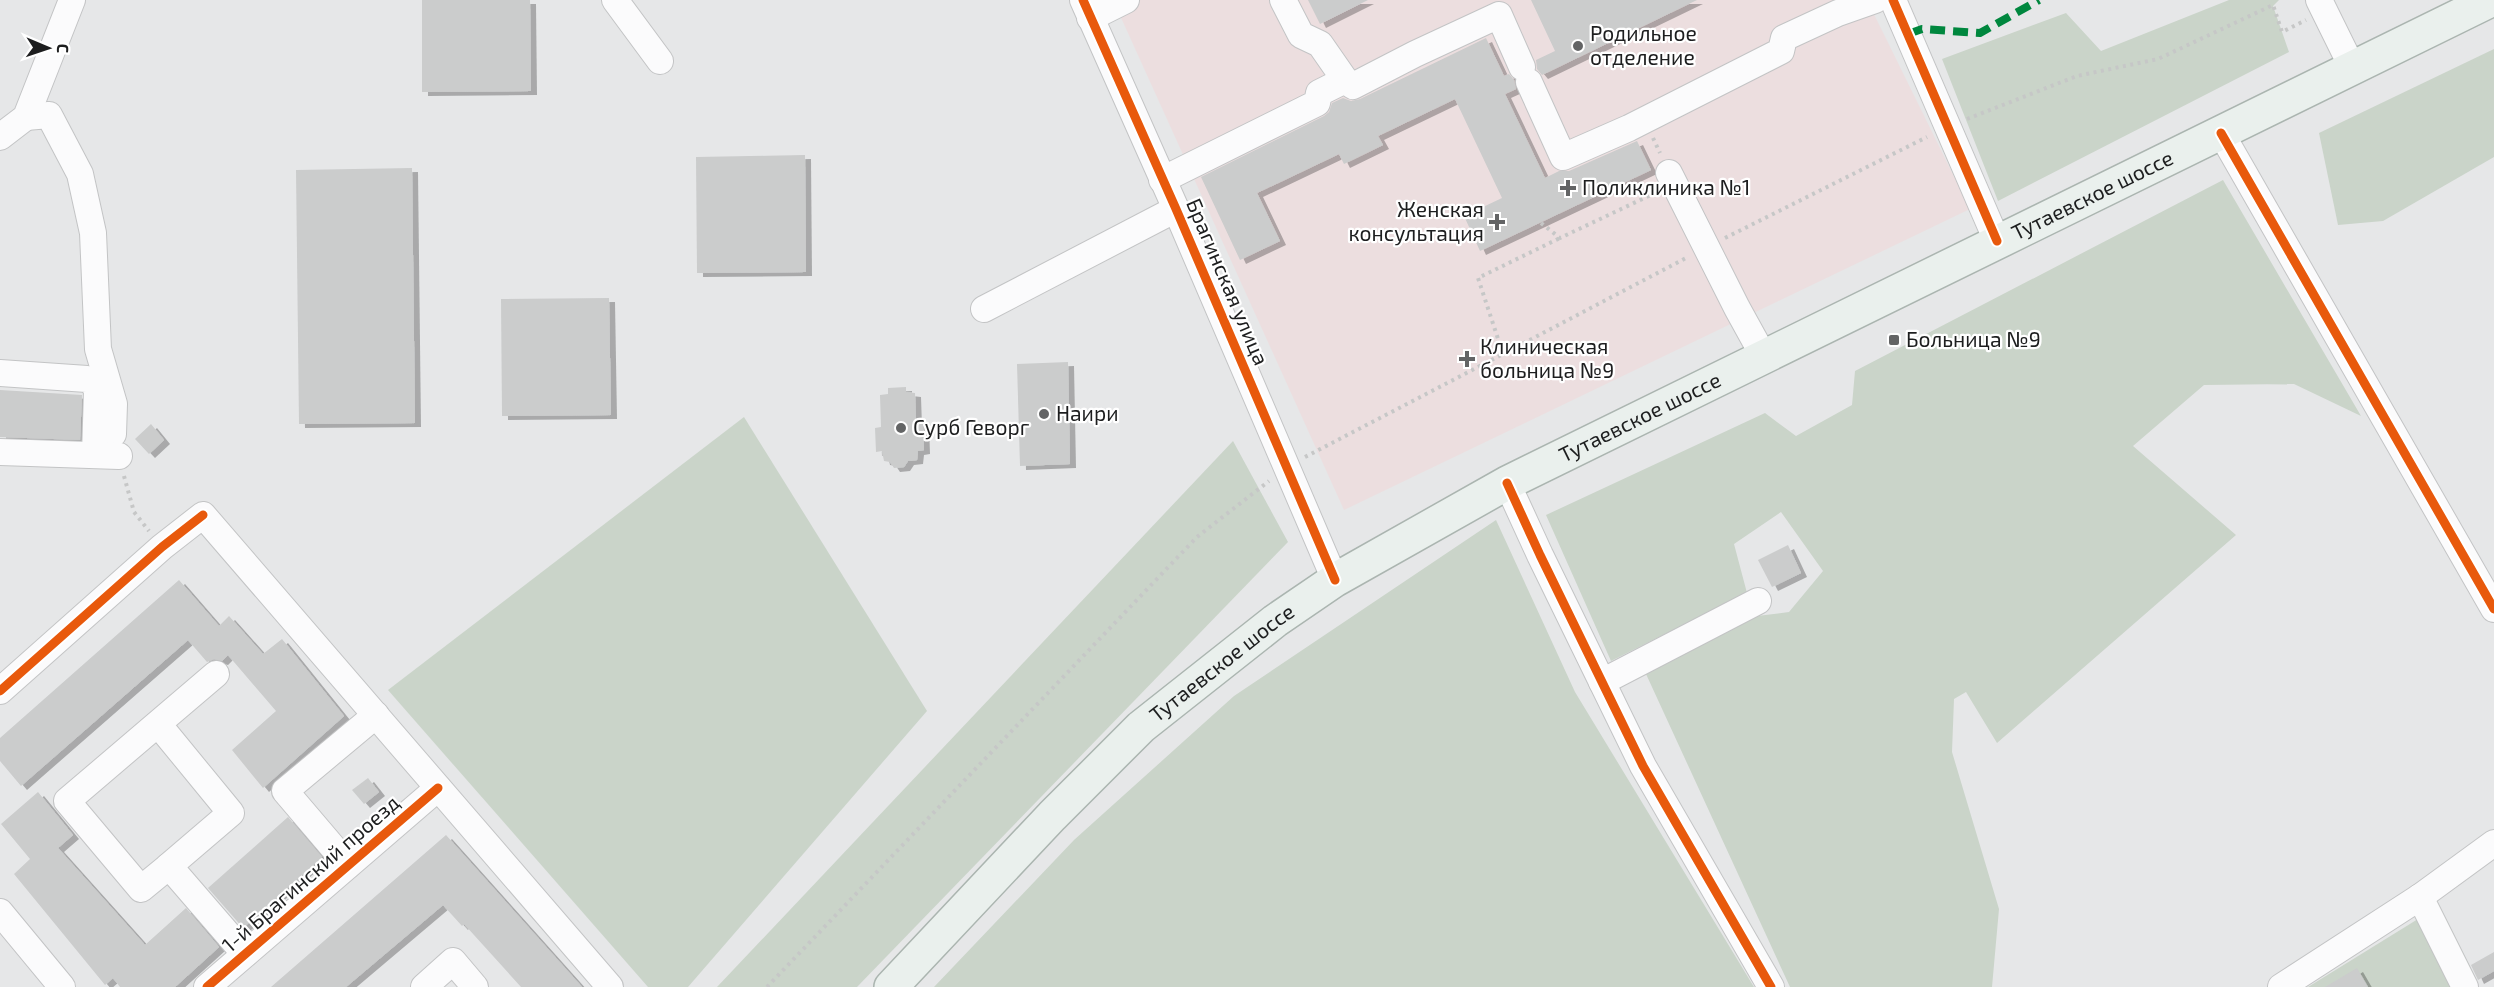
<svg xmlns="http://www.w3.org/2000/svg" width="2494" height="987" font-family="'Exo 2',sans-serif">
<style>
.medical{fill:#ecdedf}
.green{fill:#cad4c9}
.building{fill:#cbcccc;filter:url(#shadow)}
.lines{fill:none;stroke-linecap:round;stroke-linejoin:round}
.minor-casing{stroke:#c3c4c5;stroke-width:28}
.major-casing{stroke:#abb5b0;stroke-width:36}
.path{stroke:#c6c7c7;stroke-width:4;stroke-dasharray:3 4.5;stroke-linecap:butt}
.minor{stroke:#fbfbfc;stroke-width:26}
.major{stroke:#eaf0ed;stroke-width:33}
.quiet{stroke:#00873e;stroke-width:8;stroke-dasharray:15 8;stroke-linecap:butt}
.cycleway-casing{stroke:#fff;stroke-width:13}
.cycleway{stroke:#e8590c;stroke-width:9}
.poi-dot{fill:#636465;stroke:#fff;stroke-width:2}
.labels{text-anchor:middle;stroke-width:4.5;stroke-linejoin:round;paint-order:stroke}
.poi-label{font-size:21px;fill:#1d1e1f;stroke:#fff;text-anchor:start}
.street-label{font-size:21px;fill:#1d1e1f;stroke:#fff}
</style>
<defs>
<filter id="shadow"><feDropShadow dx="6" dy="4" stdDeviation="0" flood-color="#0004"/></filter>
</defs>
<rect width="100%" height="100%" fill="#e6e7e8"/>
<path class="medical" d="M 1113,0 L 1867,0 L 1970,209 L 1344,510 Z"/>
<g class="green">
<path d="M 2229,0 L 2279,0 L 2273,6 L 2289,52 L 1998,201 L 1942,59 L 2066,13 L 2101,51 Z"/>
<path d="M 2494,49 L 2494,157 L 2383,221 L 2338,225 L 2319,133 Z"/>
<path d="M 2223,180 L 2361,416 L 2294,384 L 2204,385 L 2133,446 L 2236,535 L 1997,743 L 1966,692 L 1954,699 L 1952,752 L 1999,909 L 1992,987 L 1790,987 L 1646,674 L 1749,617 L 1789,612 L 1823,571 L 1781,512 L 1734,544 L 1747,593 L 1611,661 L 1546,515 L 1765,413 L 1796,436 L 1852,405 L 1855,371 Z"/>
<path d="M 744,417 L 927,711 L 688,987 L 648,987 L 388,690 Z"/>
<path d="M 1233,441 L 1288,542 L 857,987 L 717,987 Z"/>
<path d="M 1496,520 L 1575,692 L 1754,987 L 934,987 L 1074,840 L 1234,696 Z"/>
<path d="M 2418,919 L 2453,987 L 2308,987 Z"/>
</g>
<g class="building">
<path d="M 422,0 L 530,0 L 531,91 L 422,92 Z"/>
<path d="M 1308,0 L 1368,0 L 1320,24 Z"/>
<path d="M 1531,0 L 1697,0 L 1542,75 L 1537,69 L 1536,60 L 1555,51 Z"/>
<path d="M 1486,38 L 1504,76 L 1509,74 L 1514,80 L 1516,89 L 1505,94 L 1545,178 L 1559,171 L 1569,171 L 1637,141 L 1651,170 L 1480,251 L 1464,216 L 1502,198 L 1455,99 L 1378,136 L 1383,145 L 1344,164 L 1339,154 L 1257,193 L 1280,241 L 1240,260 L 1201,177 L 1324,116 L 1329,112 L 1332,103 L 1343,98 L 1351,101 L 1360,99 Z"/>
<path d="M 805,155 L 806,272 L 697,273 L 696,157 Z"/>
<path d="M 412,168 L 415,423 L 299,424 L 296,170 Z"/>
<path d="M 609,298 L 611,415 L 502,416 L 501,299 Z"/>
<path d="M 1068,362 L 1070,464 L 1020,466 L 1017,364 Z"/>
<path d="M 906,387 L 906,392 L 915,393 L 916,422 L 923,421 L 924,450 L 918,451 L 917,460 L 908,461 L 904,467 L 894,468 L 890,462 L 884,461 L 882,451 L 876,452 L 875,428 L 881,427 L 880,395 L 888,394 L 888,388 Z"/>
<path d="M 0,390 L 82,395 L 80,440 L 0,437 Z"/>
<path d="M 151,424 L 164,440 L 149,454 L 135,439 Z"/>
<path d="M 1788,545 L 1801,573 L 1772,587 L 1758,560 Z"/>
<path d="M 179,580 L 219,626 L 229,616 L 263,654 L 282,639 L 344,716 L 263,788 L 232,750 L 276,711 L 228,655 L 222,661 L 214,659 L 207,662 L 188,640 L 21,786 L 0,761 L 0,738 Z"/>
<path d="M 368,778 L 379,792 L 364,804 L 352,790 Z"/>
<path d="M 38,792 L 73,835 L 58,848 L 145,945 L 186,908 L 219,947 L 175,987 L 120,987 L 113,978 L 105,985 L 14,874 L 30,859 L 1,824 Z"/>
<path d="M 288,817 L 322,857 L 243,928 L 208,888 Z"/>
<path d="M 446,835 L 582,987 L 521,987 L 464,924 L 462,926 L 443,905 L 346,987 L 271,987 Z"/>
<path d="M 2494,952 L 2494,971 L 2478,980 L 2471,965 Z"/>
<path d="M 2357,968 L 2368,987 L 2325,987 Z"/>
</g>
<g class="lines">
<defs>
<g id="minor">
<path d="M 615,0 L 660,61"/>
<path d="M 1083,0 L 1176,209 L 1335,580"/>
<path d="M 1283,0 L 1301,35 L 1320,44 L 1345,80"/>
<path d="M 1893,0 L 1997,241"/>
<path d="M 2319,0 L 2353,69"/>
<path d="M 1090,18 L 1126,0"/>
<path d="M 1529,82 L 1563,157 L 1629,128 L 1781,51 L 1784,38 L 1838,13 L 1875,0"/>
<path d="M 26,117 L 49,115 L 80,174 L 93,233 L 98,349 L 114,404 L 113,434"/>
<path d="M 2221,133 L 2494,609"/>
<path d="M 0,137 L 26,117 L 72,0"/>
<path d="M 1669,173 L 1737,308 L 1764,357"/>
<path d="M 1162,180 L 1317,103 L 1319,93 L 1345,80 L 1353,86 L 1415,54 L 1499,15 L 1522,67"/>
<path d="M 984,309 L 1176,209"/>
<path d="M 0,373 L 87,379 L 94,384 L 97,391 L 95,455"/>
<path d="M 0,452 L 119,456"/>
<path d="M 1507,483 L 1540,555 L 1643,766 L 1771,987"/>
<path d="M 216,674 L 67,801 L 141,889 L 169,866 L 245,954"/>
<path d="M 1602,682 L 1758,601"/>
<path d="M 0,691 L 162,547 L 203,515 L 610,987"/>
<path d="M 158,724 L 231,813 L 169,866"/>
<path d="M 348,865 L 285,791 L 376,715"/>
<path d="M 2420,897 L 2465,987"/>
<path d="M 0,912 L 62,987"/>
<path d="M 207,987 L 438,788"/>
<path d="M 424,987 L 453,961 L 475,987"/>
<path d="M 2281,987 L 2420,897 L 2494,843"/>
</g>
<g id="major">
<path id="s1" d="M 891,987 L 1052,816 L 1141,727 L 1275,621 L 1335,580 L 1507,483 L 2491,0"/>
</g>
</defs>
<use href="#minor" class="minor-casing"/>
<use href="#major" class="major-casing"/>
<g class="path">
<path d="M 1967,119 L 2077,76 L 2158,59 L 2273,5 L 2282,32 L 2306,20"/>
<path d="M 1653,138 L 1660,153"/>
<path d="M 1541,223 L 1560,238 L 1655,193"/>
<path d="M 1725,238 L 1927,137"/>
<path d="M 1503,354 L 1686,258"/>
<path d="M 1305,457 L 1503,354 L 1478,278 L 1560,238"/>
<path d="M 124,476 L 134,512 L 149,531"/>
<path d="M 767,987 L 1197,537 L 1269,481"/>
</g>
<use href="#minor" class="minor"/>
<use href="#major" class="major"/>
<path class="quiet" d="M 1908,34 L 1922,29 L 1980,33 L 2039,0"/>
<defs>
<g id="cycleway">
<path d="M 1083,0 L 1176,209 L 1335,580"/>
<path d="M 1893,0 L 1997,241"/>
<path d="M 2221,133 L 2494,609"/>
<path d="M 1507,483 L 1540,555 L 1643,766 L 1771,987"/>
<path d="M 0,691 L 162,547 L 203,515"/>
<path d="M 207,987 L 438,788"/>
</g>
</defs>
<use href="#cycleway" class="cycleway-casing"/>
<use href="#cycleway" class="cycleway"/>
</g>
<g class="poi-dot">
<circle cx="1578" cy="46" r="6"/>
<path d="M1565 179h6v6h6v6h-6v6h-6v-6h-6v-6h6z"/>
<path d="M1494 213h6v6h6v6h-6v6h-6v-6h-6v-6h6z"/>
<rect x="1888" y="334" width="12" height="12" rx="3"/>
<path d="M1464 350h6v6h6v6h-6v6h-6v-6h-6v-6h6z"/>
<circle cx="1044" cy="414" r="6"/>
<circle cx="901" cy="428" r="6"/>
</g>
<g class="labels">
<g class="poi-label">
<text x="1590" y="41">Родильное<tspan x="1590" dy="24">отделение</tspan></text>
<text x="1582" y="195">Поликлиника №1</text>
<text x="1484" y="217" text-anchor="end">Женская<tspan x="1484" dy="24">консультация</tspan></text>
<text x="1906" y="347">Больница №9</text>
<text x="1480" y="354">Клиническая<tspan x="1480" dy="24">больница №9</tspan></text>
<text x="1056" y="421">Наири</text>
<text x="913" y="435">Сурб Геворг</text>
</g>
<g class="street-label">
<text dy="7" stroke="none"><textPath href="#s1" startOffset="1454">Тутаевское шоссе</textPath></text>
<text transform="translate(1227 282) rotate(67)" y="7">Брагинская улица</text>
<text dy="7" stroke="none"><textPath href="#s1" startOffset="950">Тутаевское шоссе</textPath></text>
<text dy="7" stroke="none"><textPath href="#s1" startOffset="464">Тутаевское шоссе</textPath></text>
<text transform="translate(311 874) rotate(-41)" y="7">1-й Брагинский проезд</text>
</g>
</g>
<g transform="translate(48 48) rotate(92)" stroke="#ffffff" stroke-width="4.5" paint-order="stroke">
<path d="M0-4.5L10 22L0 15L-10 22Z" fill="#1d1e1f"/>
<text y="-9" font-size="16" font-weight="bold" text-anchor="middle" fill="#1d1e1f">С</text>
</g>
</svg>
